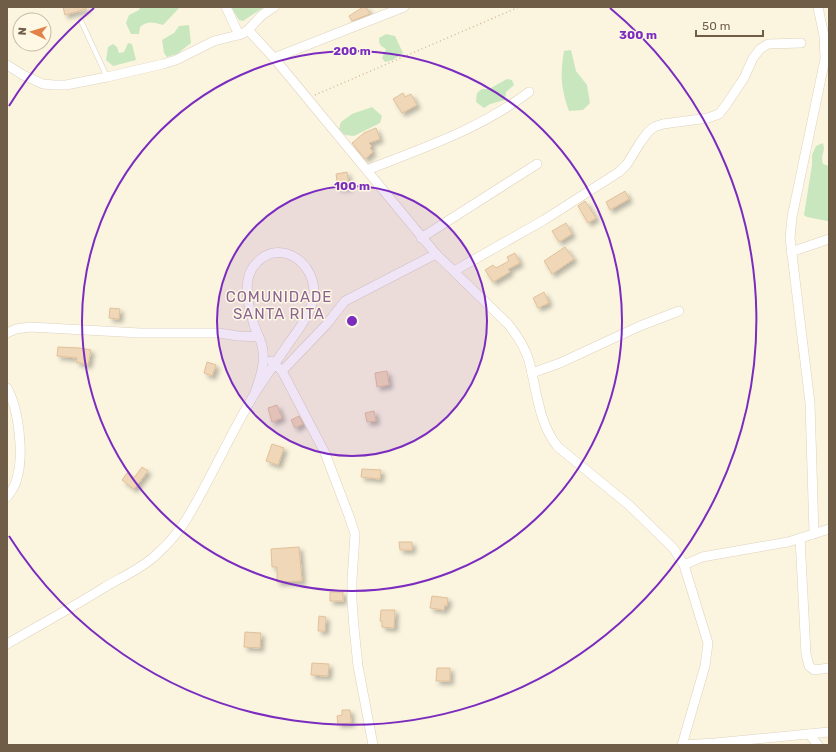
<svg xmlns="http://www.w3.org/2000/svg" width="836" height="752" font-family="Rubik,sans-serif">
<style>
.green{fill:#c8e7bf}
.building{fill:#efd7b8;stroke:#e1c099;filter:url(#shadow)}
.lines{fill:none;stroke-linecap:round;stroke-linejoin:round}
.lane-casing{stroke:#ded1bc;stroke-width:5.5}
.street-casing{stroke:#ded1bc;stroke-width:10}
.path{stroke:#d3ba9c;stroke-width:1.5;stroke-dasharray:1 3;stroke-linecap:butt}
.lane{stroke:#fff;stroke-width:4.5}
.street{stroke:#fff;stroke-width:9}
.ring{fill:none;stroke:#7b2cbf;stroke-width:2}
.labels{text-anchor:middle;stroke-width:3;stroke-linejoin:round;paint-order:stroke}
.quarter-label{font-size:15px;letter-spacing:1px;fill:#8b6493;stroke:#fef8e4}
.centre{fill:#7b2cbf;stroke:#fef8e4;stroke-width:2}
.ring-label{font-size:12px;text-anchor:middle;font-weight:bold;fill:#7b2cbf;stroke:#fef8e4;stroke-width:3;stroke-linejoin:round;paint-order:stroke}
</style>
<defs>
<filter id="shadow"><feDropShadow dx="3.5" dy="3.5" stdDeviation="2" flood-color="#0004"/></filter>
</defs>
<rect width="100%" height="100%" fill="#fbf5df"/>
<g class="green">
<path d="M 140,7 L 180,7 L 163,25 C 153,22 148,21 140,27 L 139,34 L 131,34 L 126,23 L 129,15 L 139,10 Z"/>
<path d="M 231,7 L 264,7 L 243,21 L 239,20 Z"/>
<path d="M 189,25 L 191,43 L 177,54 L 167,57 L 164,53 L 162,40 L 174,33 L 179,26 Z"/>
<path d="M 386,34 L 395,36 L 403,53 L 393,60 L 385,62 L 382,58 L 386,49 L 381,46 L 379,42 L 379,38 Z"/>
<path d="M 128,43 L 132,44 L 136,60 L 113,66 L 106,60 L 108,47 L 113,44 L 117,47 L 119,53 L 124,52 Z"/>
<path d="M 571,50 L 576,71 L 587,85 L 590,103 L 583,110 L 569,111 C 561,88 560,75 564,51 Z"/>
<path d="M 507,79 L 512,80 L 514,85 L 506,92 L 505,100 L 490,104 L 484,108 L 476,102 L 477,93 L 482,89 L 489,89 Z"/>
<path d="M 372,107 L 382,116 L 380,123 L 354,136 L 345,135 L 339,129 L 341,122 L 352,114 Z"/>
<path d="M 823,143 C 826,153 820,154 823,164 L 829,166 L 829,221 L 827,221 L 807,217 L 804,215 L 812,165 L 812,155 L 816,146 Z"/>
</g>
<g class="building">
<path d="M 63,7 L 86,7 L 86,9 L 65,15 Z"/>
<path d="M 363,7 L 366,7 L 370,14 L 352,21 L 349,16 Z"/>
<path d="M 403,93 L 405,97 L 411,94 L 417,105 L 402,113 L 393,99 Z"/>
<path d="M 376,128 L 380,139 L 369,143 L 372,146 L 370,148 L 373,152 L 365,159 L 352,143 L 364,133 Z"/>
<path d="M 347,172 L 349,187 L 338,188 L 336,174 Z"/>
<path d="M 625,191 L 629,199 L 610,210 L 606,202 Z"/>
<path d="M 585,201 L 596,218 L 588,223 L 578,206 Z"/>
<path d="M 566,223 L 572,234 L 559,242 L 552,231 Z"/>
<path d="M 565,247 L 574,259 L 552,274 L 544,261 Z"/>
<path d="M 515,253 L 520,263 L 508,269 L 510,272 L 493,282 L 485,270 L 493,265 L 496,268 L 509,261 L 507,257 Z"/>
<path d="M 544,292 L 549,303 L 538,308 L 533,298 Z"/>
<path d="M 110,308 L 120,309 L 119,319 L 109,318 Z"/>
<path d="M 58,347 L 79,348 L 91,350 L 88,365 L 76,362 L 77,358 L 57,356 Z"/>
<path d="M 207,362 L 216,365 L 212,376 L 204,373 Z"/>
<path d="M 387,371 L 389,385 L 377,387 L 375,373 Z"/>
<path d="M 277,405 L 282,418 L 272,422 L 268,408 Z"/>
<path d="M 374,411 L 376,421 L 367,422 L 365,413 Z"/>
<path d="M 299,416 L 303,424 L 295,428 L 291,420 Z"/>
<path d="M 272,444 L 284,448 L 278,465 L 266,461 Z"/>
<path d="M 142,467 L 148,471 L 134,489 L 122,480 L 127,473 L 134,478 Z"/>
<path d="M 362,469 L 381,470 L 380,479 L 361,477 Z"/>
<path d="M 399,542 L 412,542 L 412,550 L 400,550 Z"/>
<path d="M 299,547 L 302,581 L 277,582 L 277,567 L 272,567 L 271,549 Z"/>
<rect x="330" y="592" width="13" height="9"/>
<path d="M 432,596 L 448,598 L 447,606 L 445,605 L 444,610 L 430,608 Z"/>
<path d="M 381,610 L 395,610 L 394,628 L 382,627 L 382,621 L 380,621 Z"/>
<path d="M 319,616 L 326,617 L 325,631 L 318,631 Z"/>
<path d="M 245,632 L 261,633 L 260,648 L 244,647 Z"/>
<path d="M 312,663 L 329,664 L 328,676 L 311,675 Z"/>
<path d="M 437,668 L 450,668 L 450,681 L 436,681 Z"/>
<path d="M 342,710 L 350,710 L 351,723 L 338,724 L 337,716 L 342,715 Z"/>
</g>
<g class="lines">
<defs>
<path id="lane" d="M 81,21 L 107,77"/>
<g id="street">
<path d="M 226,7 L 239,35"/>
<path d="M 248,30 L 262,15 L 274,7"/>
<path d="M 274,58 L 404,7"/>
<path d="M 7,65 L 23,75 L 43,84 L 54,85 L 66,85 L 107,77 L 163,64 L 176,60 L 214,41 L 242,34 L 248,30 L 274,58 L 436,254 L 508,324 C 517,335 525,347 529,361 C 537,390 538,423 558,447 L 630,506 L 674,549 L 684,565 L 702,557 L 788,542 L 829,529"/>
<path d="M 367,170 C 423,148 480,129 529,92"/>
<path d="M 421,238 L 537,164"/>
<path d="M 791,252 L 829,239"/>
<path d="M 454,271 L 544,220 L 619,172 L 627,164 L 640,143 L 648,132 L 654,127 L 663,124 L 708,118 L 719,114 L 726,105 L 744,78 L 753,58 L 760,49 L 768,44 L 801,43"/>
<path d="M 7,333 L 16,329 L 30,327 L 140,333 L 219,333 L 238,336 L 259,337"/>
<path d="M 271,361 L 282,371 L 325,453 L 349,516 L 355,534 L 352,580 L 352,601 L 354,628 L 358,666 L 373,745"/>
<path d="M 282,371 L 326,325 L 345,301 L 436,254"/>
<path d="M 532,373 L 560,363 L 640,326 L 679,311"/>
<path d="M 7,388 C 19,409 24,455 17,478 C 16,485 11,492 7,497"/>
<path d="M 814,534 L 810,403 L 790,238 L 792,217 L 825,59 L 824,36 L 818,7"/>
<path d="M 800,538 L 806,654 L 809,666 L 814,670 L 829,668"/>
<path d="M 7,644 C 40,625 73,607 105,587 C 122,577 141,569 156,555 C 167,545 178,533 186,520 C 211,479 230,434 255,393 C 266,375 279,358 291,340 C 301,326 315,308 314,290 C 312,258 275,237 253,267 C 242,283 249,308 254,325 C 257,334 263,343 263,352 C 265,366 259,380 255,393"/>
<path d="M 809,734 L 818,745"/>
<path d="M 682,745 L 705,666 L 708,643 L 684,565"/>
<path d="M 682,745 L 715,743 L 829,732"/>
</g>
</defs>
<use href="#lane" class="lane-casing"/>
<use href="#street" class="street-casing"/>
<path class="path" d="M 315,95 L 519,7"/>
<use href="#lane" class="lane"/>
<use href="#street" class="street"/>
</g>
<circle cx="352" cy="321" r="135" fill="#7b2cbf" fill-opacity=".12"/>
<g class="ring">
<circle cx="352" cy="321" r="135"/>
<circle cx="352" cy="321" r="270"/>
<path d="M9 106A405 405 0 0 1 94 8M610 8A405 405 0 1 1 9 536"/>
</g>
<g class="labels">
<g class="quarter-label">
<text x="279" y="302">COMUNIDADE<tspan x="279" dy="17">SANTA RITA</tspan></text>
</g>
</g>
<circle cx="352" cy="321" r="6" class="centre"/>
<g class="ring-label">
<text x="638" y="39">300 m</text>
<text x="352" y="55">200 m</text>
<text x="352" y="190">100 m</text>
</g>
<rect width="836" height="752" fill="none" stroke="#705d48" stroke-width="16"/>
<g transform="translate(32 32) rotate(274)"><circle r="19" fill="#fef8e4" stroke="#c5baa6"/>
<path d="M0-3L7 15L0 10L-7 15Z" fill="#e18348"/>
<text y="-6" font-size="11" font-weight="bold" text-anchor="middle" fill="#705d48">N</text>
</g>
<path d="M696 30v6h67v-6" fill="none" stroke="#705d48" stroke-width="2"/>
<text x="702" y="30" font-size="12" fill="#705d48" stroke="#fef8e4" stroke-width="3" paint-order="stroke">50 m</text>
</svg>
